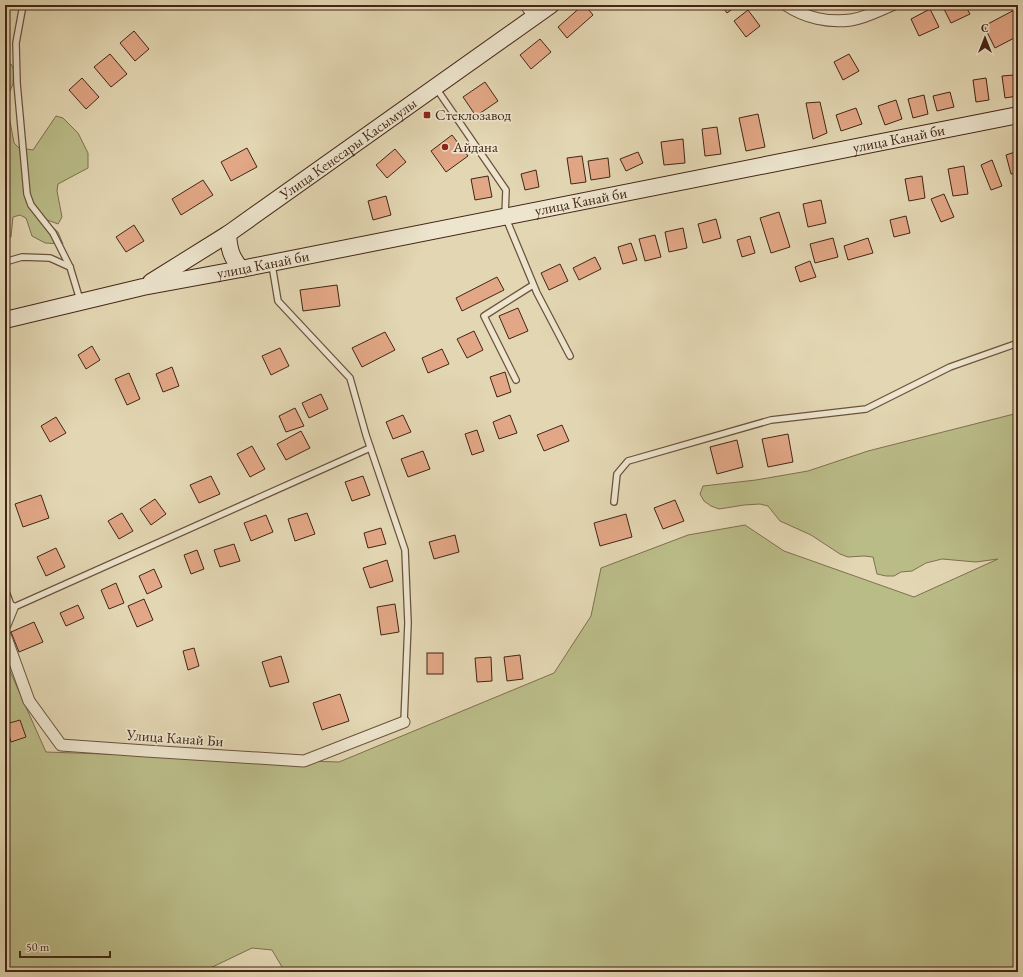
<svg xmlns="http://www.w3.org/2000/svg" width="1023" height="977" font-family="'EB Garamond',serif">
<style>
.green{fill:#babc88;stroke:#7e704f}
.building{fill:#e2a786;stroke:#432516}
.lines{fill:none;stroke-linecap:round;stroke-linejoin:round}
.service-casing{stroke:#6b523d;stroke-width:8}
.minor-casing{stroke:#6b523d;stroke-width:13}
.secondary-casing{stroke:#432516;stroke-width:18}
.service{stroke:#ede5ce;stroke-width:5.5}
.minor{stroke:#ede5ce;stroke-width:11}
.secondary{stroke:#ede5ce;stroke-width:16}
.poi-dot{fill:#8f2418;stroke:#ede5ce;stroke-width:1.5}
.labels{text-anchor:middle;stroke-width:3.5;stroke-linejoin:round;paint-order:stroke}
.poi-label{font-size:15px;fill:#432516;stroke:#ede5ce;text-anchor:start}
.street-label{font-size:15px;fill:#432516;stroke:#ede5ce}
</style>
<rect width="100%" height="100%" fill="#e3d7b3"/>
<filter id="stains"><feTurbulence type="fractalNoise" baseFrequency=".005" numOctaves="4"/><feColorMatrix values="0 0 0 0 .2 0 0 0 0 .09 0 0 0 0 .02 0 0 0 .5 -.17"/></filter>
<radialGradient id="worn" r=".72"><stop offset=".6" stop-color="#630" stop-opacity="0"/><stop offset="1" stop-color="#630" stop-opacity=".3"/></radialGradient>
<g class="green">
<path d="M 5,64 L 11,64 L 14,70 L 13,84 L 6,100 L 14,143 L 19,148 L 33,150 L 56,116 L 63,118 L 78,133 L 88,153 L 88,168 L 58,184 L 57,191 L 62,217 L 58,224 L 42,218 L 58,232 L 63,244 L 45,243 L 32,236 L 26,218 L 20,215 L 13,217 L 11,237 L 5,241 Z"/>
<path d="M 1018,413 L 1018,972 L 285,972 L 272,950 L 252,948 L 202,972 L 5,972 L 5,660 L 46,752 L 339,762 L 554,673 L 591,616 L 601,568 L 688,535 L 745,525 L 784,551 L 914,597 L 998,559 L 976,562 L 942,559 L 926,563 L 912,571 L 901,572 L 894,576 L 886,576 L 877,574 L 873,557 L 864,556 L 848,557 L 840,554 L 811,535 L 780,521 L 768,506 L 760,504 L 744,505 L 719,509 L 711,506 L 704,501 L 700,494 L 703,486 L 756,480 L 808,471 L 868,451 Z"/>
</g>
<g class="building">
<path d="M 583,5 L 585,5 L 593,15 L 567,38 L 558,27 Z"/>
<path d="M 721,5 L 738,5 L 727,13 Z"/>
<path d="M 942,5 L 965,5 L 970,14 L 951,23 Z"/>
<path d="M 1018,8 L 1018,36 L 995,48 L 984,26 Z"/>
<path d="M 930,9 L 939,27 L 919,36 L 911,19 Z"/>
<path d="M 748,10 L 760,26 L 746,37 L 734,21 Z"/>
<path d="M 134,31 L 149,49 L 135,61 L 120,43 Z"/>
<path d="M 540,39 L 551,52 L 531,69 L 520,55 Z"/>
<path d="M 110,54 L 127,74 L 111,87 L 94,67 Z"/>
<path d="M 849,54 L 859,71 L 843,80 L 834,62 Z"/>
<path d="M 1014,75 L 1017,96 L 1005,98 L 1002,76 Z"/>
<path d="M 82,78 L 99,97 L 86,109 L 69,90 Z"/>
<path d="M 986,78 L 989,100 L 976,102 L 973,80 Z"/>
<path d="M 485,82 L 498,101 L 476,116 L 463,97 Z"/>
<path d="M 950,92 L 954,107 L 937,111 L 933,96 Z"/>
<path d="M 924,95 L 928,114 L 913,118 L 908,99 Z"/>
<path d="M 896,100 L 902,119 L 885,125 L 878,106 Z"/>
<path d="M 820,102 L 827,133 L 813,139 L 806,103 Z"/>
<path d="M 856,108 L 862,124 L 841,131 L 836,115 Z"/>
<path d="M 758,114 L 765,147 L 746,151 L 739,118 Z"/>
<path d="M 717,127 L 721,154 L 705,156 L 702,129 Z"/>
<path d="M 452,135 L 468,156 L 446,172 L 431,151 Z"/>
<path d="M 683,139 L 685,163 L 664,165 L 661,142 Z"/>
<path d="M 247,148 L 257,167 L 231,181 L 221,162 Z"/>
<path d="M 395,149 L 406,162 L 387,178 L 376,165 Z"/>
<path d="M 1018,151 L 1018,173 L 1011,174 L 1006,155 Z"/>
<path d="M 638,152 L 643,163 L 626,171 L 620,159 Z"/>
<path d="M 582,156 L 586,182 L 571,184 L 567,158 Z"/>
<path d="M 608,158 L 610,177 L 591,180 L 588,161 Z"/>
<path d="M 992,160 L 1002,186 L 991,190 L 981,165 Z"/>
<path d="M 964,166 L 968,194 L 953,196 L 948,169 Z"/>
<path d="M 536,170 L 539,187 L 525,190 L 521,174 Z"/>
<path d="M 488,176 L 492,197 L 475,200 L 471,179 Z"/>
<path d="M 922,176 L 925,198 L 909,201 L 905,179 Z"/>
<path d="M 203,180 L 213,195 L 181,215 L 172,199 Z"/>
<path d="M 944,194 L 954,217 L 941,222 L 931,199 Z"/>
<path d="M 386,196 L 391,215 L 373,220 L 368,201 Z"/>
<path d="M 821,200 L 826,223 L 808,227 L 803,204 Z"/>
<path d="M 779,212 L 790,247 L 771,253 L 760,218 Z"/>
<path d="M 906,216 L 910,233 L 894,237 L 890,220 Z"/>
<path d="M 716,219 L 721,238 L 703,243 L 698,224 Z"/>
<path d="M 134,225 L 144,241 L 126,252 L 116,237 Z"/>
<path d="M 683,228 L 687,248 L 669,252 L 665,232 Z"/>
<path d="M 655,235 L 661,257 L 645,261 L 639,239 Z"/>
<path d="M 750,236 L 755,253 L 742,257 L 737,240 Z"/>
<path d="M 833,238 L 838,257 L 815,263 L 810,244 Z"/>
<path d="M 868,238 L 873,253 L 848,260 L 844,246 Z"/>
<path d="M 631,243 L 637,260 L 623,264 L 618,247 Z"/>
<path d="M 595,257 L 601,269 L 579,280 L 573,268 Z"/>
<path d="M 810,261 L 816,277 L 800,282 L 795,267 Z"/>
<path d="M 560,264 L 568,281 L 549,290 L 541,273 Z"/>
<path d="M 497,277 L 504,290 L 462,311 L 456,298 Z"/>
<path d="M 337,285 L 340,306 L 303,311 L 300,290 Z"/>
<path d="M 518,308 L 528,331 L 509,339 L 499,316 Z"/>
<path d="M 474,331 L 483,350 L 467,358 L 457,339 Z"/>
<path d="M 385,332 L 395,350 L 362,367 L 352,348 Z"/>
<path d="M 92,346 L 100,360 L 86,369 L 78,355 Z"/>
<path d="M 280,348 L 289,366 L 271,375 L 262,356 Z"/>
<path d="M 442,349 L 449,364 L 428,373 L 422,358 Z"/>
<path d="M 172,367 L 179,386 L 163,392 L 156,374 Z"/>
<path d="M 505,372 L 511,392 L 497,397 L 490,377 Z"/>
<path d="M 129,373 L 140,399 L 127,405 L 115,379 Z"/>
<path d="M 321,394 L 328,409 L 309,418 L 302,403 Z"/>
<path d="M 295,408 L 304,426 L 286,432 L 279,416 Z"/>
<path d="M 403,415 L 411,432 L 393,439 L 386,422 Z"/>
<path d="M 510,415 L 517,433 L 499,439 L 493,422 Z"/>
<path d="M 56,417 L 66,433 L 50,442 L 41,426 Z"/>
<path d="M 562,425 L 569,441 L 544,451 L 537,435 Z"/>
<path d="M 477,430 L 484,451 L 472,455 L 465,434 Z"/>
<path d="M 301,431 L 310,448 L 286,460 L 277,444 Z"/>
<path d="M 788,434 L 793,462 L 768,467 L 762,439 Z"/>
<path d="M 737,440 L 743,467 L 717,474 L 710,447 Z"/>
<path d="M 252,446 L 265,469 L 250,477 L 237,454 Z"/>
<path d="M 423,451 L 430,469 L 408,477 L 401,459 Z"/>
<path d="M 211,476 L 220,494 L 199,503 L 190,485 Z"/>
<path d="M 363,476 L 370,495 L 352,501 L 345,482 Z"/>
<path d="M 41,495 L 49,518 L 23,527 L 15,504 Z"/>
<path d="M 155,499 L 166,514 L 151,525 L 140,509 Z"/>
<path d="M 675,500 L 684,521 L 663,529 L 654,508 Z"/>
<path d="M 122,513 L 133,531 L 119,539 L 108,521 Z"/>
<path d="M 307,513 L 315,534 L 295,541 L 288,519 Z"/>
<path d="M 626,514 L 632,537 L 600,546 L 594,523 Z"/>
<path d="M 266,515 L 273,532 L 251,541 L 244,523 Z"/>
<path d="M 381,528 L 386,544 L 368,548 L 364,533 Z"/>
<path d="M 455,535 L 459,552 L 434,559 L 429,542 Z"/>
<path d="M 234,544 L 240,561 L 220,567 L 214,550 Z"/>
<path d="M 56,548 L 65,567 L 46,576 L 37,557 Z"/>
<path d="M 197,550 L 204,569 L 191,574 L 184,555 Z"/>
<path d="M 387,560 L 393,581 L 370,588 L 363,568 Z"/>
<path d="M 154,569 L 162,587 L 147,594 L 139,576 Z"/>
<path d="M 116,583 L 124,603 L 109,609 L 101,590 Z"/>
<path d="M 144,599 L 153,620 L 137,627 L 128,606 Z"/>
<path d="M 395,604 L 399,632 L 381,635 L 377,607 Z"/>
<path d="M 78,605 L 84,618 L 66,626 L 60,613 Z"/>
<path d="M 34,622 L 43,642 L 19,652 L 11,632 Z"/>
<path d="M 194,648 L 199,666 L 188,670 L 183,651 Z"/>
<rect x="427" y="653" width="16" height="21"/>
<path d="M 520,655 L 523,679 L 507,681 L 504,657 Z"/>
<path d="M 281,656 L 289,682 L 270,687 L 262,662 Z"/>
<path d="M 491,657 L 492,681 L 477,682 L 475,658 Z"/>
<path d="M 340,694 L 349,721 L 322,730 L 313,703 Z"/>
<path d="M 20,720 L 26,737 L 11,742 L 6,724 Z"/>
</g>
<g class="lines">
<defs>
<g id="service">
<path d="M 23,5 L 16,43 L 17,83 L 27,194 L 31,205 L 53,233 L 70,267 L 80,300"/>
<path d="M 436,88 L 506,190 L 505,216 L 537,293 L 570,356"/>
<path d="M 5,262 L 22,257 L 50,258 L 70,267"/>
<path d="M 272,265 L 278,301 L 350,378 L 366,435 L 405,550 L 408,623 L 404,722"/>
<path d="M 516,380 L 484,316 L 533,285"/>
<path d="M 614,502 L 617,474 L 628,461 L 771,420 L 866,409 L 950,367 L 1018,343"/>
<path d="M 5,589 L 12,608 L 370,448"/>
</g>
<g id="minor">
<path d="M 526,5 L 534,17"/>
<path d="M 786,5 C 805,18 829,23 851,20 C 865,18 880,10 892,5"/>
<path d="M 5,625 L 12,608"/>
<path d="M 5,635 L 29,701 L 61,745 L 146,751 L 304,761 L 404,722"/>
</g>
<g id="secondary">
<path d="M 228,234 C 229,249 231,257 241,269"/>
<path id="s1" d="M 151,282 L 228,234 L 551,5"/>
<path id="s2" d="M 5,320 L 143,287 L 241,269 L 1018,115"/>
</g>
</defs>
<use href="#service" class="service-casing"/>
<use href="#minor" class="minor-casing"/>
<use href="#secondary" class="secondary-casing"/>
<use href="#service" class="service"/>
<use href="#minor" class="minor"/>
<use href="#secondary" class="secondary"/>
</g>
<g class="poi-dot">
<rect x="423" y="111" width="8" height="8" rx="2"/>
<circle cx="445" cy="147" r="4"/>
</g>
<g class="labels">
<g class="poi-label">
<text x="435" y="120">Стеклозавод</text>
<text x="453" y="152">Айдана</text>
</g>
<g class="street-label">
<text dy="5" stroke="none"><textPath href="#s2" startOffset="912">улица Канай би</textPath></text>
<text dy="5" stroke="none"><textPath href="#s1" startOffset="238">Улица Кенесары Касымулы</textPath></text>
<text dy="5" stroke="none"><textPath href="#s2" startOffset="588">улица Канай би</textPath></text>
<text dy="5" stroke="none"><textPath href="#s2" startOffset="264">улица Канай би</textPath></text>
<text transform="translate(175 738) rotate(4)" y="5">Улица Канай Би</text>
</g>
</g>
<rect width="1023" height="977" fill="none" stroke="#e3d7b3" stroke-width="20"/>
<rect x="6" y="6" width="1011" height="965" fill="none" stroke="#432516" stroke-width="2"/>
<rect x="10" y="10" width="1003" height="957" fill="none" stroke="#432516"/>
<g transform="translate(985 38)" stroke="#ede5ce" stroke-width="3" paint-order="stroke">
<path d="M0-3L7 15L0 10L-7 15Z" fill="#432516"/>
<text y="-6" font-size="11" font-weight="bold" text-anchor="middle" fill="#432516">С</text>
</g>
<path d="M20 951v6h90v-6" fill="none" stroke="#432516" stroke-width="2"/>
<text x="26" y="951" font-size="12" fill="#432516" stroke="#ede5ce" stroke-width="3" paint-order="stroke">50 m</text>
<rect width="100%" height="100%" filter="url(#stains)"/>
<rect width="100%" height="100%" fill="url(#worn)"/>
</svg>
